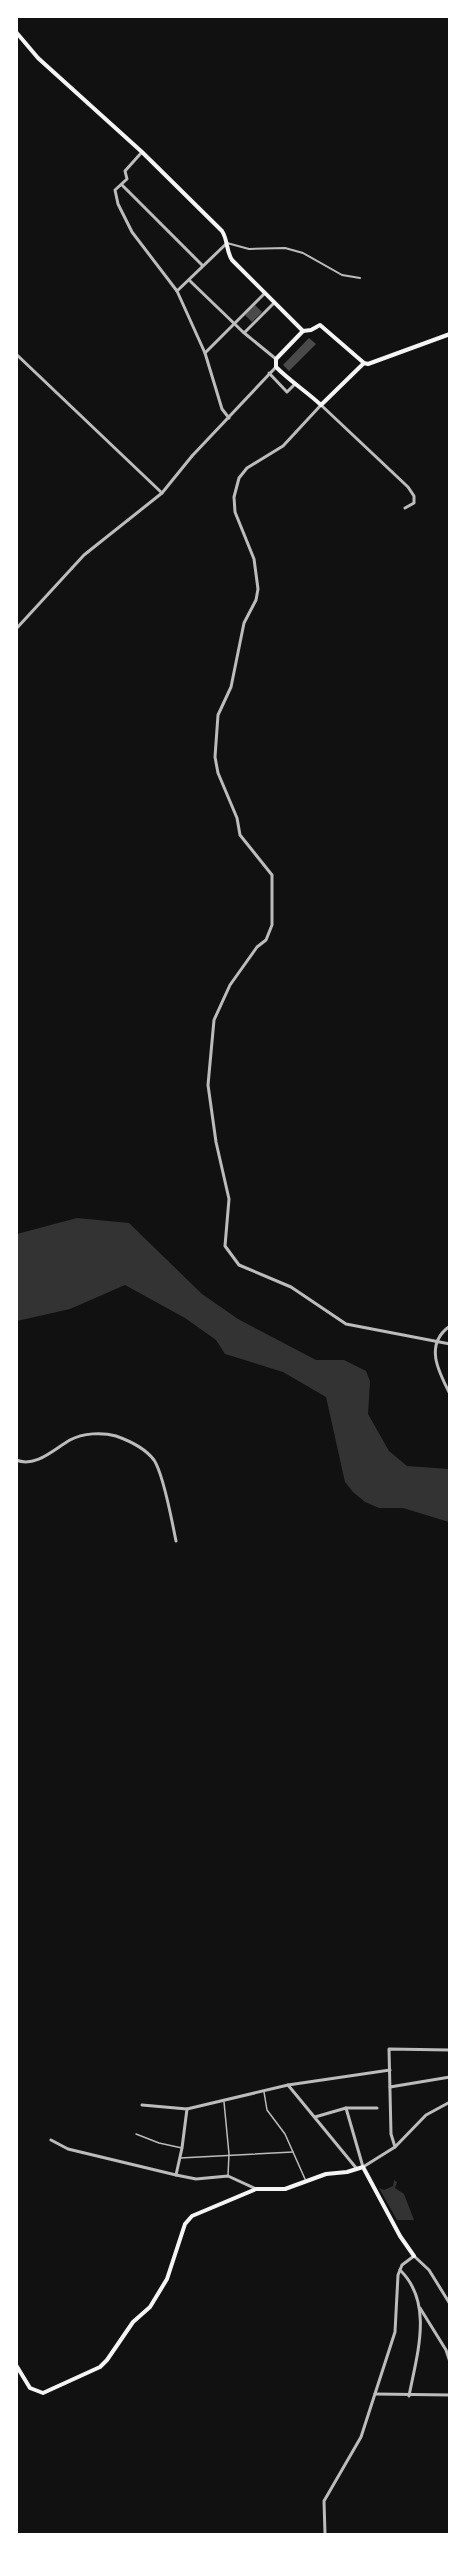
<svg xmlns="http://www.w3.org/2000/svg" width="466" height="2551" font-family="'Exo 2',sans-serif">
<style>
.water{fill:#333}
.building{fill:#4a4a4a}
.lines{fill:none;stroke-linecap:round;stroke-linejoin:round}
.service{stroke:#bcbcbc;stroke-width:1.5}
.pedestrian{stroke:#bcbcbc;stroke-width:2}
.minor{stroke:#bcbcbc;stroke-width:3}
.tertiary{stroke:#bcbcbc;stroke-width:3}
.secondary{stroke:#f5f5f5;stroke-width:4}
</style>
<rect width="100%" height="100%" fill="#111"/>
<g class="water">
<path d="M 77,1218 L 129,1223 L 202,1294 L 238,1319 L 316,1360 L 344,1360 L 366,1371 L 370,1381 L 368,1414 L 389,1451 L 407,1466 L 449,1469 L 449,1522 L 403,1508 L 379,1508 L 365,1502 L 353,1492 L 345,1482 L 326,1397 L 283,1372 L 225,1354 L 216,1340 L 185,1318 L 125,1285 L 70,1309 L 17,1321 L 17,1234 Z"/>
<path d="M 394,2180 L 397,2182 L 395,2188 L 404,2194 L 414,2220 L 397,2220 L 379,2188 L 384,2190 L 393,2186 Z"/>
</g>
<g class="building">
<path d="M 255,305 L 262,312 L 252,322 L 245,315 Z"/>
<path d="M 309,338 L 316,344 L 289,371 L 283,365 Z"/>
</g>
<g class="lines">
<g class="service">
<path d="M 264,2092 L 267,2110 L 285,2134 L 305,2179"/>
<path d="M 224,2102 L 229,2154 L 228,2175"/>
<path d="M 136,2134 L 159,2143 L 182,2148"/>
<path d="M 180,2158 L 293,2152"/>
</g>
<path class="pedestrian" d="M 227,243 L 249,249 L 285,248 L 303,253 L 342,275 L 360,278"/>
<g class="minor">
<path d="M 142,152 L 125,171 L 127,179 L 115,190 L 118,204 L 132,232 L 177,291 L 205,353 L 222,409 L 229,418"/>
<path d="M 122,185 L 202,265"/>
<path d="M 189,280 L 243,332 L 276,359"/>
<path d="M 177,291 L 226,244"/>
<path d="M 245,332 L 274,303"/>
<path d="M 205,353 L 265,293"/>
<path d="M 16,354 L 162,493"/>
<path d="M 269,373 L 287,392 L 294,385"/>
<path d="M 405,508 L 414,503 L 414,496 L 408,487 L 321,405 L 283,446 L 247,468 L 239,478 L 234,497 L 235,512 L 254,559 L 258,589 L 256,600 L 244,623 L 231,687 L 218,715 L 215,757 L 218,773 L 237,818 L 240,835 L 272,875 L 272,925 L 266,940 L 257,947 L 230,985 L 214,1020 L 208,1085 L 216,1142 L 229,1199 L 225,1246 L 239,1265 L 291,1287 L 346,1324 L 450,1344"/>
<path d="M 16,629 L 84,555 L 162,493 L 192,456 L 276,367"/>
<path d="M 450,1326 C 424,1344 438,1371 450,1394"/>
<path d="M 16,1460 C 36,1468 54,1449 70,1440 C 83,1433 102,1432 116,1436 C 130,1441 145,1448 154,1460 C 164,1475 172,1522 176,1541"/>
<path d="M 288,2085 L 357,2169"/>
<path d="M 390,2087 L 450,2077"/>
<path d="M 142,2105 L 187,2109 L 288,2085 L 390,2070"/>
<path d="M 346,2108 L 363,2167 L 395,2147 L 426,2115 L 450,2102"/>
<path d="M 315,2117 L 346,2108 L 377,2108"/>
<path d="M 51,2140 L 68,2149 L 176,2175 L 196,2179 L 228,2176 L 256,2189"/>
<path d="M 395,2147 L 391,2134 L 389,2049 L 450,2050"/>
<path d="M 176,2175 L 182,2148 L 187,2109"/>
<path d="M 414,2256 L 429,2270 L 450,2304"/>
<path d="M 400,2270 C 434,2303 417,2354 409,2396"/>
<path d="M 420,2308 L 446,2350 L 450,2362"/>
<path d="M 375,2394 L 450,2395"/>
</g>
<path class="tertiary" d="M 325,2534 L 324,2501 L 361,2437 L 395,2332 L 398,2275 L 402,2265 L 414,2256"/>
<g class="secondary">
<path d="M 16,32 L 38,58 L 142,152 L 222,231 C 228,240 226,251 232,260 L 303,331"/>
<path d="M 364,363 L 320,325 L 311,330 L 303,331 L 276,359 L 276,367 C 291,382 306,391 321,405 L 364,363 L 368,364 L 450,334"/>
<path d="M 16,2365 L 30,2388 L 43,2393 L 100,2367 L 107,2360 L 133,2322 L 150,2307 L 167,2279 L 185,2224 L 192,2216 L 256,2189 L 285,2189 L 326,2174 L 347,2172 L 363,2167 L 400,2236 L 414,2256"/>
</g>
</g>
<rect width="466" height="2551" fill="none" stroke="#ffffff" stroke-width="36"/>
</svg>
